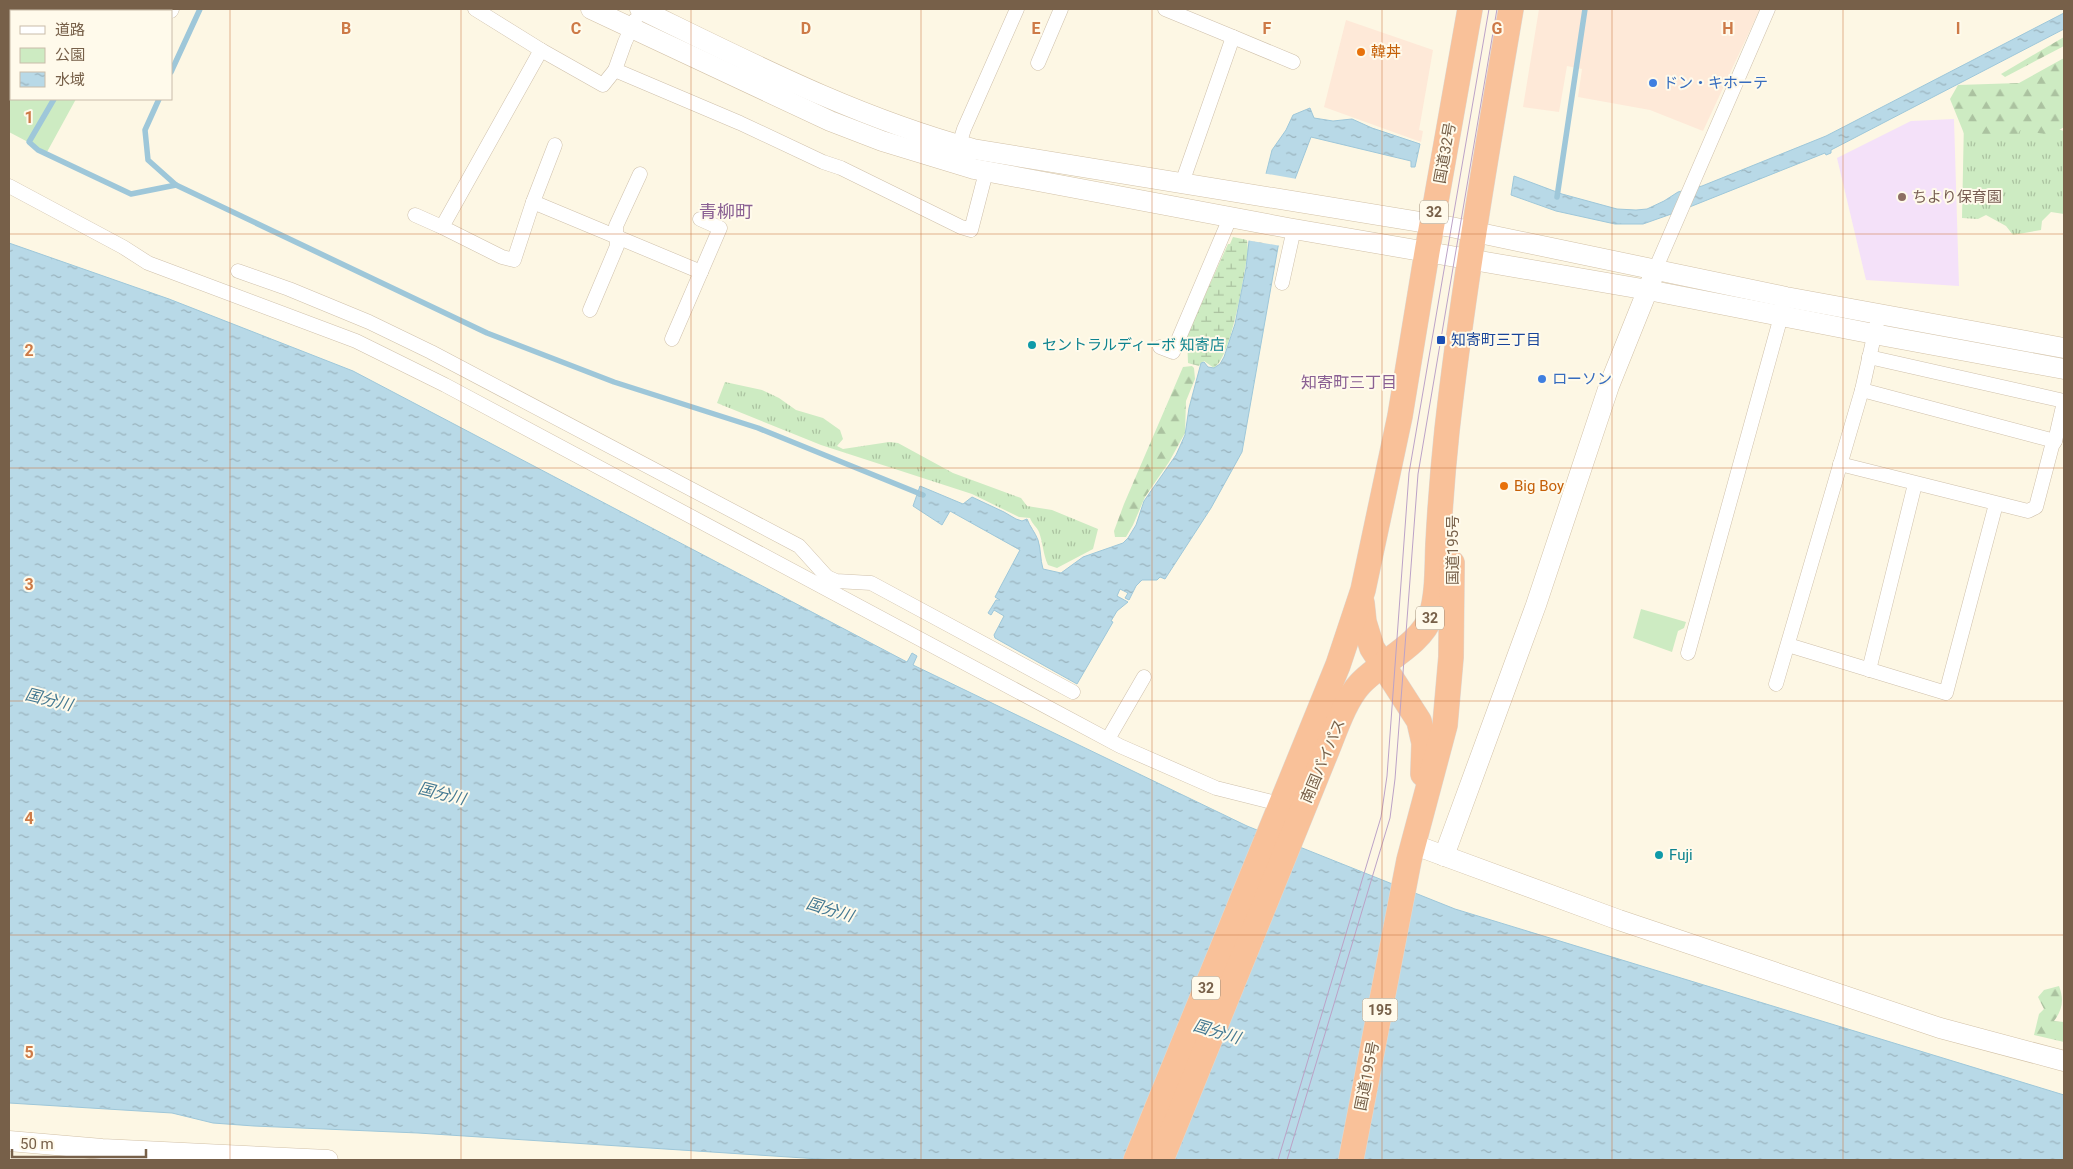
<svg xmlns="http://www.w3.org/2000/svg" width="2073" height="1169" font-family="Roboto,'Noto Sans JP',sans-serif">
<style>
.commercial{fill:#fee9d8}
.education{fill:#f4e1f9}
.grass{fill:url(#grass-tufts)}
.forest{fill:url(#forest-firs)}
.wetland{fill:url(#wetland-marsh)}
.green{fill:#cdebc2}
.water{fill:url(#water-ripples);stroke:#9ec7d9}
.pier{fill:#fdf7e4}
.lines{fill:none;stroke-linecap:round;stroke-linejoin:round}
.stream{stroke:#9ec7d9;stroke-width:5.5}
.street-casing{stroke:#cfc0ab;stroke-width:15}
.secondary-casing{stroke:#d2c1a7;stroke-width:21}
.highway-casing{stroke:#ded9d3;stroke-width:26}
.street{stroke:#fff;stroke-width:14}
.secondary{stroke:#fff;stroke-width:20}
.highway{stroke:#f9c199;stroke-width:25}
.tram{stroke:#bca2c7;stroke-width:1}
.grid{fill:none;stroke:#cd7a47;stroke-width:1;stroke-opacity:0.55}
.food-dot{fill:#e8710a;stroke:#fffaeb;stroke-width:2}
.shop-dot{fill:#3f7fe0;stroke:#fffaeb;stroke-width:2}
.education-dot{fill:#8d6e63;stroke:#fffaeb;stroke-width:2}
.transit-dot{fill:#1a4fb4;stroke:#fffaeb;stroke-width:2}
.culture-dot{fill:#0f9aa8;stroke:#fffaeb;stroke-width:2}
.labels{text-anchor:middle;stroke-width:4;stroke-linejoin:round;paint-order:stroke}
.shield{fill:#fffaeb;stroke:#a08e7a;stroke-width:1}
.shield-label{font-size:14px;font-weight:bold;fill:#776049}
.food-label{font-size:15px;fill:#c56008;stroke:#fffaeb;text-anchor:start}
.shop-label{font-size:15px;fill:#366cbe;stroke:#fffaeb;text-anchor:start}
.street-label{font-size:15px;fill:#776049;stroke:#fffaeb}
.education-label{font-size:15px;fill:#785e54;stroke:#fffaeb;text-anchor:start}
.transit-label{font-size:15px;fill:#164399;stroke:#fffaeb;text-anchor:start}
.culture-label{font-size:15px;fill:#0d838f;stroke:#fffaeb;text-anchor:start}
.neighbourhood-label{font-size:16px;fill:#8a6093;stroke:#fffaeb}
.water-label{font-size:16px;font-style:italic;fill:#447992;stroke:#fffaeb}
.quarter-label{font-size:18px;fill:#8a6093;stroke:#fffaeb}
.grid-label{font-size:16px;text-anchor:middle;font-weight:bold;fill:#cd7a47;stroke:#fffaeb;stroke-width:4;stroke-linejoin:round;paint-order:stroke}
</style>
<defs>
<pattern id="grass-tufts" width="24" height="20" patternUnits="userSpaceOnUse" patternTransform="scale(1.25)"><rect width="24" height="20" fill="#cdebc2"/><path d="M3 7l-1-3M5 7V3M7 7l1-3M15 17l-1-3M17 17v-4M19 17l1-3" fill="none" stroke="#abc2a0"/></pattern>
<pattern id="forest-firs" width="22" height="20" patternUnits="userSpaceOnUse" patternTransform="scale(1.25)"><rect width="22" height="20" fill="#cdebc2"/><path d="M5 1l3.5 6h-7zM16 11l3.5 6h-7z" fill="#abc2a0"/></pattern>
<pattern id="wetland-marsh" width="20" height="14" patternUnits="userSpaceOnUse" patternTransform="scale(1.25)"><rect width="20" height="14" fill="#cdebc2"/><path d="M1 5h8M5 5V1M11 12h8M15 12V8" fill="none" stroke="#abc2a0"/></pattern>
<pattern id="water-ripples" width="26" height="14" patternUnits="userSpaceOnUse" patternTransform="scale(1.25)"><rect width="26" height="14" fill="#b8d9e7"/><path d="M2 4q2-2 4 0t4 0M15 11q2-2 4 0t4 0" fill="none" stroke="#9ab3bd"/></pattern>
</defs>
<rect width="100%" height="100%" fill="#fdf7e4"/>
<g class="commercial">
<path d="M 1539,9 L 1760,9 L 1703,131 L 1650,110 L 1578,97 L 1582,69 L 1567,66 L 1559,112 L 1523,107 Z"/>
<path d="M 1346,20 L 1433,50 L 1419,130 L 1423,131 L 1421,142 L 1324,107 Z"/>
</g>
<path class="education" d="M 1954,119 L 1959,286 L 1866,280 L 1837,158 L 1911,121 Z"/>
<g class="grass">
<path d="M 1998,111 L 2064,131 L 2064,214 L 2051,212 L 2042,221 L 2041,230 L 2013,235 L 2006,226 L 1986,215 L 1978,219 L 1962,218 L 1964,120 Z"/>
<path d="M 725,382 L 762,390 L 779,398 L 796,410 L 823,418 L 840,430 L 843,439 L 837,446 L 843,449 L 889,442 L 898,443 L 953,473 L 1021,498 L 1027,506 L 1052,510 L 1098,529 L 1093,549 L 1057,568 L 1048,565 C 1043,554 1043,543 1039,532 C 1037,527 1032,524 1030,518 L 1019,517 L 972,494 L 821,445 L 717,403 Z"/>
</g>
<g class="forest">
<path d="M 2064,37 L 2064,46 L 2005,77 L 2001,74 Z"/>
<path d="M 2064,58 L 2064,127 L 2051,135 L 2038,133 L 2024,124 L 2016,137 L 1997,138 L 1965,136 L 1950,99 L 1958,85 L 2019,83 Z"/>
<path d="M 1192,366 L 1194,368 L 1195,379 L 1186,401 L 1185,433 L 1169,462 L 1145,497 L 1133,525 L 1126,537 L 1115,537 L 1114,531 L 1124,504 L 1183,367 Z"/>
<path d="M 2059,986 C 2064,999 2063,1009 2054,1021 L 2064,1022 L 2064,1042 L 2034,1035 L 2039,1014 L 2044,1009 L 2038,997 L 2044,990 Z"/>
</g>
<path class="wetland" d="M 1233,237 L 1247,240 L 1248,251 C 1244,275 1232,356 1214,368 L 1204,361 L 1201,363 L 1199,366 L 1188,363 L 1187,335 L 1228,244 L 1230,244 Z"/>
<g class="green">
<path d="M 9,51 L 11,52 L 11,99 L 76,99 L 47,152 L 9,132 Z"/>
<path d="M 1641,609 L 1686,622 L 1684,628 L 1678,631 L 1672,652 L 1633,638 Z"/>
</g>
<g class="water">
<path d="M 2064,13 L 2064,29 L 1831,150 L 1831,153 L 1826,155 L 1825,153 L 1677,212 L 1643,224 L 1615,224 L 1556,211 L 1511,195 L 1514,176 L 1562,194 L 1617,209 L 1636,210 L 1647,209 L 1664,201 L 1678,192 L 1702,186 L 1826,136 Z"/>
<path d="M 1310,108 L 1314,118 L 1333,121 L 1352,119 L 1372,128 L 1420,144 L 1415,167 L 1411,167 L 1411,161 L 1311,137 L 1295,179 L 1278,247 L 1242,452 L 1211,508 L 1165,579 L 1160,577 L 1157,580 L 1142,580 L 1136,586 L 1129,600 L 1125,598 L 1128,593 L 1120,589 L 1117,596 L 1128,602 L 1117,611 L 1111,621 L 1113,622 L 1077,684 L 995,638 L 994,635 L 1004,616 L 994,610 L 991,615 L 988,613 L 996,600 L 1000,600 L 995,597 L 1020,550 L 950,511 L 942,525 L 913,506 L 920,486 L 963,504 L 972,497 L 1004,512 L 1016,519 L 1022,521 L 1027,519 C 1030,527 1035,532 1038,540 C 1041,549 1040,559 1043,569 L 1061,573 L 1083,557 L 1123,543 L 1128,538 L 1136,525 L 1144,501 L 1176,455 L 1185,435 L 1189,408 L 1201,363 L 1204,362 L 1208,367 L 1214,368 L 1220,364 L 1224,357 L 1235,324 L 1246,268 L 1249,241 L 1272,150 L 1286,130 L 1293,115 Z"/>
<path d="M 9,243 L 169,299 L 353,371 L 907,662 L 912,653 L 917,656 L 913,665 L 1247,826 L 1455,909 L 2064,1095 L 2064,1160 L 835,1160 L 418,1133 L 254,1126 L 213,1123 L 172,1113 L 9,1103 Z"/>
</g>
<path class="pier" d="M 1262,173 L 1297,179 L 1281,246 L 1246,240 Z"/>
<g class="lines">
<g class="stream">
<path d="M 171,72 L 200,9"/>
<path d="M 54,99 L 29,142 L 38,150 L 131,194 L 176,185"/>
<path d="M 159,99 L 145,130 L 148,160 L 176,185 L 487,333 L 614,382 L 758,428 L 923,495"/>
<path d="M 1557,197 L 1585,9"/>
</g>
<defs>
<g id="street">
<path d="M 475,9 L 541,50 L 442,227 L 502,257 L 514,260 L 533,202 L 701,272"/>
<path d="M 1165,9 L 1233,37 L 1182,183"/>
<path d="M 171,11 L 172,9"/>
<path d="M 635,20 L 625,42 L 615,70 L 740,123 L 823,162 L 841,168 L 961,227 L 971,230 L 986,172"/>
<path d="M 1233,37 L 1293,62"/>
<path d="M 541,50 L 603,85 L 615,70"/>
<path d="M 1038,63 L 1061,9"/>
<path d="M 959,145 L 964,129 L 1017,9"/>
<path d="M 9,186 L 123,247 L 148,263 L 356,341 L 445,385 L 1120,746 L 1216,788 L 1280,804"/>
<path d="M 533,202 L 555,145"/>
<path d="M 415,215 L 442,227"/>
<path d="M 1655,270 L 1768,9"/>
<path d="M 238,271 L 289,289 L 369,322 L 431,352 L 799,546 L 827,577"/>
<path d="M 1282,283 L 1294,229"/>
<path d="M 590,310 L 617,246 L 616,226 L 640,174"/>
<path d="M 672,339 L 720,228 L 700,219"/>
<path d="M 1160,347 L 1173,352 L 1230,218"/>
<path d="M 1869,357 L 2064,401"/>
<path d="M 1862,390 L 2055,441"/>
<path d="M 1840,464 L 2028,511 L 2036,507 L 2052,446 L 2055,441 L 2064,402"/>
<path d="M 823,585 L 827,577 L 836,581 L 871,583 L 1073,692"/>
<path d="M 1788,645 L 1946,693 L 1996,504"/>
<path d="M 1688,653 L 1783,309"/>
<path d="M 1869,670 L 1915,484"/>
<path d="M 1776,684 L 1862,390 L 1879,314"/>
<path d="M 1108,739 L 1144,677"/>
</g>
<g id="secondary">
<path d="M 591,9 L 830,121 L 882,141 L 974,169 L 1288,228 L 1648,290 L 1874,334 L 2064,369"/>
<path d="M 640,9 C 749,62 855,117 973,149 L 1451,227 L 1786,297 L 2064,348"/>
<path d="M 1412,844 L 1619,920 L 1940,1028 L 2064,1061"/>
<path d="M 1444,856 L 1536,605 L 1609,386 L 1652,279"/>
<path d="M 9,1141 L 102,1149 L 328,1160"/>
</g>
<g id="highway">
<path d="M 1362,603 L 1364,622 L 1372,648 L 1419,721 L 1424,743 L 1423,774"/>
<path d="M 1136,1160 L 1338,665 L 1363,590 L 1400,416 L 1427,252 L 1470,9"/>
<path d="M 1161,1160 L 1325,755 C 1334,734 1344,701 1360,684 C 1380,662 1421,645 1431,616 C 1438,594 1437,568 1438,545 C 1440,506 1443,468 1447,430 C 1463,289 1487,149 1511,9"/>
<path d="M 1351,1160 L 1409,860 L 1445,725 L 1451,657 L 1452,563"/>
</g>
</defs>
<use href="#street" class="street-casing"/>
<use href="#secondary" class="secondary-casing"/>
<use href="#highway" class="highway-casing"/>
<use href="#street" class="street"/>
<use href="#secondary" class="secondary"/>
<use href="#highway" class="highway"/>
<g class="tram">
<path d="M 1278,1160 L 1381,817 L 1387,776 L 1409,473 L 1489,9"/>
<path d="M 1287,1160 L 1390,818 L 1395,779 L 1418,474 L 1497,9"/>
</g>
</g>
<path class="grid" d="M 230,9 L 230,1160M 461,9 L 461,1160M 691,9 L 691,1160M 921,9 L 921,1160M 1152,9 L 1152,1160M 1382,9 L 1382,1160M 1612,9 L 1612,1160M 1843,9 L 1843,1160M 9,234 L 2064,234M 9,468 L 2064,468M 9,701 L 2064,701M 9,935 L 2064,935"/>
<g class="food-dot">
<circle cx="1361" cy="52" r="5"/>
<circle cx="1504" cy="486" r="5"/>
</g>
<g class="shop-dot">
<circle cx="1653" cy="83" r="5"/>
<circle cx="1542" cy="379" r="5"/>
</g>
<circle class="education-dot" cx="1902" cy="197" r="5"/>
<rect class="transit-dot" x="1436" y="335" width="10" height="10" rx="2.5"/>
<g class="culture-dot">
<circle cx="1032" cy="345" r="5"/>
<circle cx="1659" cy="855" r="5"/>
</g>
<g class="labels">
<g class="shield">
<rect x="1420" y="200.5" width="28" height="23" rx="4"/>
<rect x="1416" y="606.5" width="28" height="23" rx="4"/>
<rect x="1192" y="976.5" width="28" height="23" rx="4"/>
<rect x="1362.5" y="998.5" width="35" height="23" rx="4"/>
</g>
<g class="shield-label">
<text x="1434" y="217">32</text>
<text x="1430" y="623">32</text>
<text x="1206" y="993">32</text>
<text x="1380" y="1015">195</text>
</g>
<g class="food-label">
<text x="1371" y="57">韓丼</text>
<text x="1514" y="491">Big Boy</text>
</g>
<g class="shop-label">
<text x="1663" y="88">ドン・キホーテ</text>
<text x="1552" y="384">ローソン</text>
</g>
<g class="street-label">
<text transform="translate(1445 153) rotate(-80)" y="5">国道32号</text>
<text transform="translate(1453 550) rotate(-90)" y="5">国道195号</text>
<text transform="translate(1323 761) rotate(-67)" y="5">南国バイパス</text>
<text transform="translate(1367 1076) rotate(-79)" y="5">国道195号</text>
</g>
<g class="education-label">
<text x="1912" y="202">ちより保育園</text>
</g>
<g class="transit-label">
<text x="1451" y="345">知寄町三丁目</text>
</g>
<g class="culture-label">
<text x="1042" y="350">セントラルディーボ 知寄店</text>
<text x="1669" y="860">Fuji</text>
</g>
<g class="neighbourhood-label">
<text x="1349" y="388">知寄町三丁目</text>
</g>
<g class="water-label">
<text transform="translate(49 699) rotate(14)" y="6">国分川</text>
<text transform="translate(442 793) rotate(14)" y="6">国分川</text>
<text transform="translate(830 909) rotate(17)" y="6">国分川</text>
<text transform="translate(1217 1031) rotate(17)" y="6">国分川</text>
</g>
<g class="quarter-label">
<text x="726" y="218">青柳町</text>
</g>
</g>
<g class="grid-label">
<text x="346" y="34">B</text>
<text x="576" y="34">C</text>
<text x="806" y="34">D</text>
<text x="1036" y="34">E</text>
<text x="1267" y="34">F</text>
<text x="1497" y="34">G</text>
<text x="1728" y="34">H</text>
<text x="1958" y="34">I</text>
<text x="29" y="123">1</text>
<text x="29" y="356">2</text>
<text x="29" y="590">3</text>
<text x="29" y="824">4</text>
<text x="29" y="1058">5</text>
</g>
<rect width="2073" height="1169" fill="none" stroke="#776049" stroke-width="20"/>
<rect x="10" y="10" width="162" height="90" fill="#fffaeb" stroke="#c9bcaa"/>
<rect x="20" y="26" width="25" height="8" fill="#ffffff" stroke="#c9bcaa"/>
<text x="55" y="35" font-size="15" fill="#776049">道路</text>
<rect x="20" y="48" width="25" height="15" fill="#cdebc2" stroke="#c9bcaa"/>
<text x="55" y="60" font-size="15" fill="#776049">公園</text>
<rect x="20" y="72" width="25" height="15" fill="url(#water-ripples)" stroke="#c9bcaa"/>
<text x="55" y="85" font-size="15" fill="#776049">水域</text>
<path d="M12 1149v8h134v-8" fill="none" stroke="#776049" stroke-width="2.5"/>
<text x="20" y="1149" font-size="15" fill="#776049" stroke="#fffaeb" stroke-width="4" paint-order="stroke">50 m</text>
</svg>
